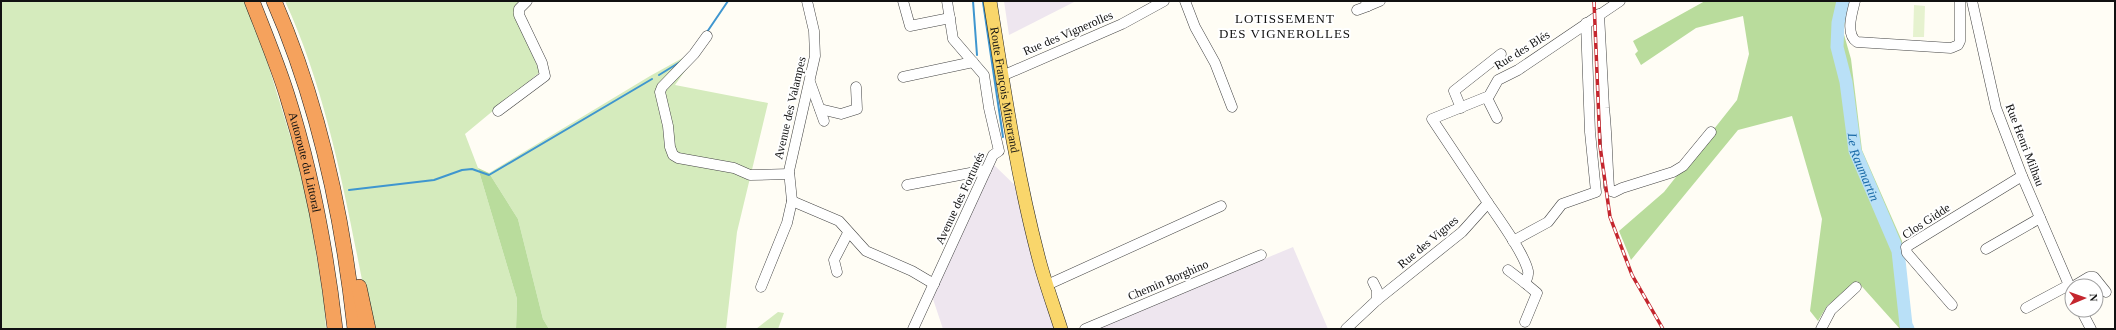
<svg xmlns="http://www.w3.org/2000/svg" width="2116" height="330" font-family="'Times New Roman',serif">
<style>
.industrial{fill:#eee6ef}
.green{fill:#d5ebbd}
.forest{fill:#b9dc9c}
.pitch{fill:#e6f2cf}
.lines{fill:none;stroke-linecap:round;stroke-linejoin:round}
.stream{stroke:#3f96cf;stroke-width:2}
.river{stroke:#b9e0f7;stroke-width:13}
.minor-casing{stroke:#444;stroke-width:11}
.major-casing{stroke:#222;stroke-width:14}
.highway-casing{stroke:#222;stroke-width:16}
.minor{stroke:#fff;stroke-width:10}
.major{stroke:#f9d66b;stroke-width:13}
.highway{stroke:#f5a25d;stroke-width:15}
.rail-casing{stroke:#c4262e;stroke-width:3.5}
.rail{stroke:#fff;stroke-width:2;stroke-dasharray:6;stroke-linecap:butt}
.labels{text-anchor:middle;stroke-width:4;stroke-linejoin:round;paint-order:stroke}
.street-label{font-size:12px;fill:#111;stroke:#fff}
.neighbourhood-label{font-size:13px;letter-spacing:1px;fill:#111;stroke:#fff}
.water-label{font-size:13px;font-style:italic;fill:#1768a6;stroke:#fff}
</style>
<rect width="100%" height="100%" fill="#fffdf5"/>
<g class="industrial">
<path d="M 1004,1 L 1076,1 L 1009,35 Z"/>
<path d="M 992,163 L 1024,194 L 1061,329 L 943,329 L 932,296 Z"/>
<path d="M 1293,247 L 1328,329 L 1096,329 Z"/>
</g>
<g class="green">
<path d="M 1,1 L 245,1 L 267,61 L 305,184 L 324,302 L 326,329 L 1,329 Z"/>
<path d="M 285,1 L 529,1 L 513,12 L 540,72 L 465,134 L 478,168 L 517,299 L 516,329 L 372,329 C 349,220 332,103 285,1 Z"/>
<path d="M 710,36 L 675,85 L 768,103 L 737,232 L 726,329 L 549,329 L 543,319 L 518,219 L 489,173 L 650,76 L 688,55 Z"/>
<path d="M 778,312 L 784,313 L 778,329 L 756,329 Z"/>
</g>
<g class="forest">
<path d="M 1705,1 L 1849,1 L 1843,31 L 1851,59 L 1862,150 L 1902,241 L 1911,329 L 1900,329 L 1857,281 L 1827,306 L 1818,321 L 1810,311 L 1822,219 L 1792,116 L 1738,130 L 1631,260 L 1619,231 L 1664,192 L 1737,100 L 1749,54 L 1743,16 L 1696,28 L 1641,65 L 1635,54 L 1638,51 L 1633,41 Z"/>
<path d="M 478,168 L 489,173 L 518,219 L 543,319 L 549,329 L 516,329 L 517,299 Z"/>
</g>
<path class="pitch" d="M 1914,5 L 1925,6 L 1924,37 L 1913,37 Z"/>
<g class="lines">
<g class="stream">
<path d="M 973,1 L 977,55"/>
<path d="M 983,2 L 1003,137"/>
<path d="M 707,32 L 728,1"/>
<path d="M 659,75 L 680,62"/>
<path d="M 349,190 L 434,180 L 462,170 L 472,169 L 489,175 L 652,79"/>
</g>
<path class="river" id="s1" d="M 1843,1 L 1838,23 L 1837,47 L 1846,82 L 1855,151 L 1898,251 L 1906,325 L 1908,329"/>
<defs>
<g id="minor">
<path d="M 903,1 L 910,26 L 950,18"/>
<path d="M 1185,1 L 1195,27 L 1215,63 L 1232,107"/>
<path d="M 1366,1 L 1368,6 L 1380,1"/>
<path d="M 1855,1 C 1852,13 1845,34 1857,42 L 1951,48 L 1958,45 L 1960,41 L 1960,1"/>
<path d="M 1972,1 L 1996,108 L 2022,176 L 2072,292"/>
<path d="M 1357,10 L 1368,6"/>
<path d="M 1599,14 L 1604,108 C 1607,133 1607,160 1609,187 L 1611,191 L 1614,192 L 1622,188 L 1673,172 L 1683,166 L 1711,132"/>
<path d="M 707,36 L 694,54 L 662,87 L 660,92 L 668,126 L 670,147 L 673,155 L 678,158 L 734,168 L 750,175 L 789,174"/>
<path d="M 1002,76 L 1122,24 L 1164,1"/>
<path d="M 903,77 L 973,62"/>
<path d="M 810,82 L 824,121"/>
<path d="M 1487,98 L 1497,118"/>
<path d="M 1461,108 L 1454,91 L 1501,54"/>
<path d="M 820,109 L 841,114 L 857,109 L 856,87"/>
<path d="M 498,111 L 545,76 L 542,63 L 519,15 L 519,9 L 527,1"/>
<path d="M 907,185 L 986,170"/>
<path d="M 792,201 L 839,221 L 866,251 L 912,271 L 934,284"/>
<path d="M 1488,203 C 1499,219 1524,253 1528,271 C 1529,276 1527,279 1525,283 L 1537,293 L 1525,322"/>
<path d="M 1513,241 L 1548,222 L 1562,204 L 1596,192 L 1590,132 L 1586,23"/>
<path d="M 1986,249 L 2040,218"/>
<path d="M 1508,270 L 1525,283"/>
<path d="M 837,272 L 834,260 L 848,233"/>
<path d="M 1047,285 L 1221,206"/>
<path d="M 2074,286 L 2089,277 L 2094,277 L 2106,292"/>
<path d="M 761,287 L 787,223 L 792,201 L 789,171 L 815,56 L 814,31 L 807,1"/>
<path d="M 1377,300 L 1462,232 L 1488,203 L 1432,119 L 1489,96 L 1498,80 L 1518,70 L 1620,1"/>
<path d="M 1952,305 L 1907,253 L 1906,247 L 2022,176"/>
<path d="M 2026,308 L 2069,285"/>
<path d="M 2081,310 L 2091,329"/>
<path d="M 913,329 L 993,155 L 999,151 L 989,108 L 984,75 L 953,39 L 947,1"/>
<path d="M 1085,329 L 1261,255"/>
<path d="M 1346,329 L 1377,300 L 1377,290 L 1373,282"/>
<path d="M 1821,329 L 1831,310 L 1856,287"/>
</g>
<g id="major">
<path id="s2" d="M 990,1 C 1004,89 1017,177 1040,263 C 1046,285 1054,307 1061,329"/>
</g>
<g id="highway">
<path id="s3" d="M 252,1 C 264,32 277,63 287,95 C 311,171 326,250 335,329"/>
<path d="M 274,1 C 319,104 343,218 355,329"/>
<path d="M 359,287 L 368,329"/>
</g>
</defs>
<use href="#minor" class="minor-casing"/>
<use href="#major" class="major-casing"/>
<use href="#highway" class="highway-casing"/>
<use href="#minor" class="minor"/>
<use href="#major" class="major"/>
<use href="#highway" class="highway"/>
<defs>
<path id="rail" d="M 1594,1 L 1600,146 L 1610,217 L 1632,275 L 1663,329"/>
</defs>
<use href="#rail" class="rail-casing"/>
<use href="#rail" class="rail"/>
</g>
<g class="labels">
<g class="street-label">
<text transform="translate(1068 33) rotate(-23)" y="4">Rue des Vignerolles</text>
<text transform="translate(1522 50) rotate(-32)" y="4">Rue des Blés</text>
<text dy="4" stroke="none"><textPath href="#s2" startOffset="90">Route François Mitterrand</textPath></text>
<text transform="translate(790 108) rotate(-77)" y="4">Avenue des Valampes</text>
<text transform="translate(2025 145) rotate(69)" y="4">Rue Henri Milhau</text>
<text dy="4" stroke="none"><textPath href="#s3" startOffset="170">Autoroute du Littoral</textPath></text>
<text transform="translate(960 198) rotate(-65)" y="4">Avenue des Fortunés</text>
<text transform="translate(1926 221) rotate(-33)" y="4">Clos Gidde</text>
<text transform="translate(1428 242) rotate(-40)" y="4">Rue des Vignes</text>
<text transform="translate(1168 280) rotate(-23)" y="4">Chemin Borghino</text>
</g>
<g class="neighbourhood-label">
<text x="1285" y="23">LOTISSEMENT<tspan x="1285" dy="15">DES VIGNEROLLES</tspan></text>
</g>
<g class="water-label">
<text dy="5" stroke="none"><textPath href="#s1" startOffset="170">Le Raumartin</textPath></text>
</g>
</g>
<rect width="2116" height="330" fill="none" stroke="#111111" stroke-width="4"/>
<g transform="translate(2084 298) rotate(88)"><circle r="19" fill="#ffffff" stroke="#a0a0a0"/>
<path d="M0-3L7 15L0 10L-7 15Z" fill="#c4262e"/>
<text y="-6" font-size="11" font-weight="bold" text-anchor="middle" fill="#111111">N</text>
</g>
</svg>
